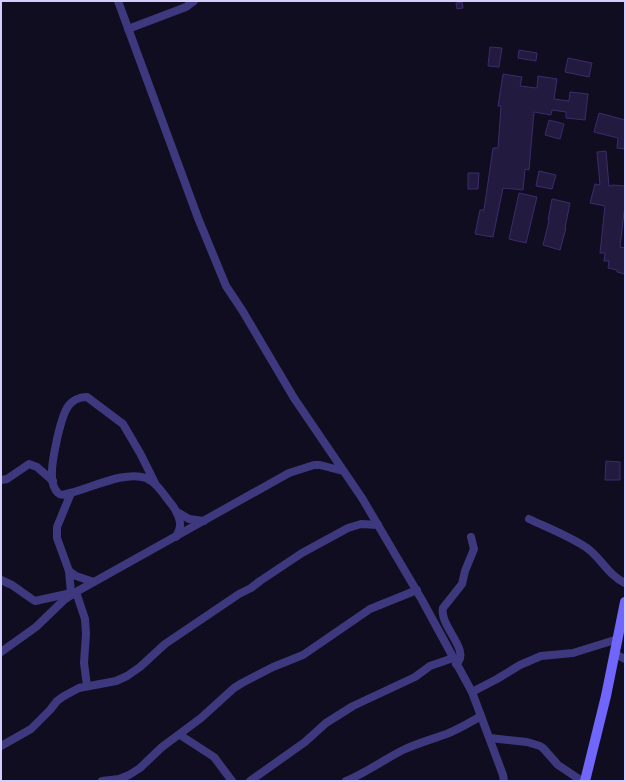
<svg xmlns="http://www.w3.org/2000/svg" width="626" height="782" font-family="'Asap Condensed',sans-serif">
<style>
.building{fill:#231a40;stroke:#3b2c6c}
.lines{fill:none;stroke-linecap:round;stroke-linejoin:round}
.minor{stroke:#3e397e;stroke-width:8}
.secondary{stroke:#7066fc;stroke-width:10}
</style>
<rect width="100%" height="100%" fill="#110d20"/>
<g class="building">
<path d="M 462,2 L 463,8 L 457,9 L 456,3 Z"/>
<path d="M 490,47 L 502,48 L 499,67 L 488,66 Z"/>
<path d="M 519,50 L 537,53 L 536,61 L 518,58 Z"/>
<path d="M 568,58 L 592,63 L 589,77 L 565,72 Z"/>
<path d="M 503,74 L 522,77 L 520,86 L 537,88 L 538,76 L 557,79 L 554,99 L 569,101 L 570,92 L 588,94 L 585,120 L 566,118 L 566,112 L 552,110 L 551,115 L 534,112 L 529,170 L 525,169 L 523,190 L 503,188 L 493,237 L 475,234 L 480,210 L 484,210 L 493,148 L 498,148 L 501,106 L 498,106 Z"/>
<path d="M 599,113 L 625,120 L 625,149 L 617,148 L 618,138 L 594,132 Z"/>
<path d="M 549,120 L 564,124 L 560,139 L 545,135 Z"/>
<path d="M 606,151 L 609,186 L 612,186 L 612,185 L 625,186 L 625,212 L 624,212 L 620,247 L 625,248 L 625,274 L 617,272 L 617,270 L 608,268 L 609,261 L 604,261 L 605,253 L 600,253 L 605,206 L 590,203 L 595,184 L 600,185 L 597,152 Z"/>
<path d="M 539,171 L 556,175 L 552,189 L 536,186 Z"/>
<path d="M 468,173 L 479,173 L 478,189 L 468,189 Z"/>
<path d="M 519,193 L 537,197 L 526,243 L 509,239 Z"/>
<path d="M 552,199 L 570,203 L 565,228 L 566,228 L 560,250 L 543,245 L 549,221 L 548,220 Z"/>
<path d="M 606,461 L 620,462 L 620,480 L 605,480 Z"/>
</g>
<g class="lines">
<g class="minor">
<path d="M 118,1 L 198,218 L 226,286 L 242,310 L 294,398 L 362,498 L 422,600 L 472,692 L 503,775 L 504,781"/>
<path d="M 128,29 L 186,7 L 194,1"/>
<path d="M 1,480 L 7,479 L 29,464 L 37,467 L 53,481"/>
<path d="M 155,483 L 140,453 L 123,424 L 87,397 C 79,397 71,401 67,408 C 60,420 51,463 52,476 C 52,482 54,489 58,493 C 60,495 63,495 66,494 C 88,490 123,470 146,478 C 158,483 165,497 173,506 C 176,511 181,520 180,526 C 180,530 177,534 176,537"/>
<path d="M 71,493 L 57,527 L 57,538 L 69,571 L 71,593"/>
<path d="M 177,512 L 189,519 L 204,521"/>
<path d="M 529,519 C 548,528 569,536 587,548 C 601,558 609,576 625,583"/>
<path d="M 69,571 L 76,576 L 94,582"/>
<path d="M 1,580 L 12,585 L 29,597 L 35,601 L 76,592 L 289,473 L 314,465 L 320,465 L 343,471"/>
<path d="M 1,652 L 36,627 L 64,600 L 76,592 L 85,619 L 86,634 L 84,663 L 87,686"/>
<path d="M 615,654 L 625,659"/>
<path d="M 456,664 C 472,651 439,626 443,608 L 462,584 L 465,571 L 474,549 L 471,537"/>
<path d="M 472,692 L 497,679 L 520,665 L 541,656 L 573,653 L 618,639"/>
<path d="M 180,735 L 214,757 L 232,781"/>
<path d="M 490,738 L 527,742 L 540,746 L 543,748 L 558,765 L 582,781"/>
<path d="M 1,746 L 31,729 L 50,710 L 57,701 L 64,696 L 79,688 L 116,681 L 127,676 L 140,667 L 165,644 L 239,594 L 251,588 L 260,581 L 302,553 L 348,528 L 361,524 L 378,525"/>
<path d="M 102,781 L 119,779 L 129,775 L 140,768 L 162,747 L 201,718 L 234,688 L 242,683 L 273,667 L 303,655 L 370,609 L 417,590"/>
<path d="M 250,781 L 305,742 L 326,723 L 353,706 L 415,677 L 430,666 L 453,658"/>
<path d="M 346,781 C 366,773 383,760 403,750 C 418,743 433,739 449,733 C 460,728 471,722 481,716"/>
</g>
<path class="secondary" d="M 585,781 L 606,696 L 625,602"/>
</g>
<rect width="626" height="782" fill="none" stroke="#d5cdfe" stroke-width="4"/>
</svg>
